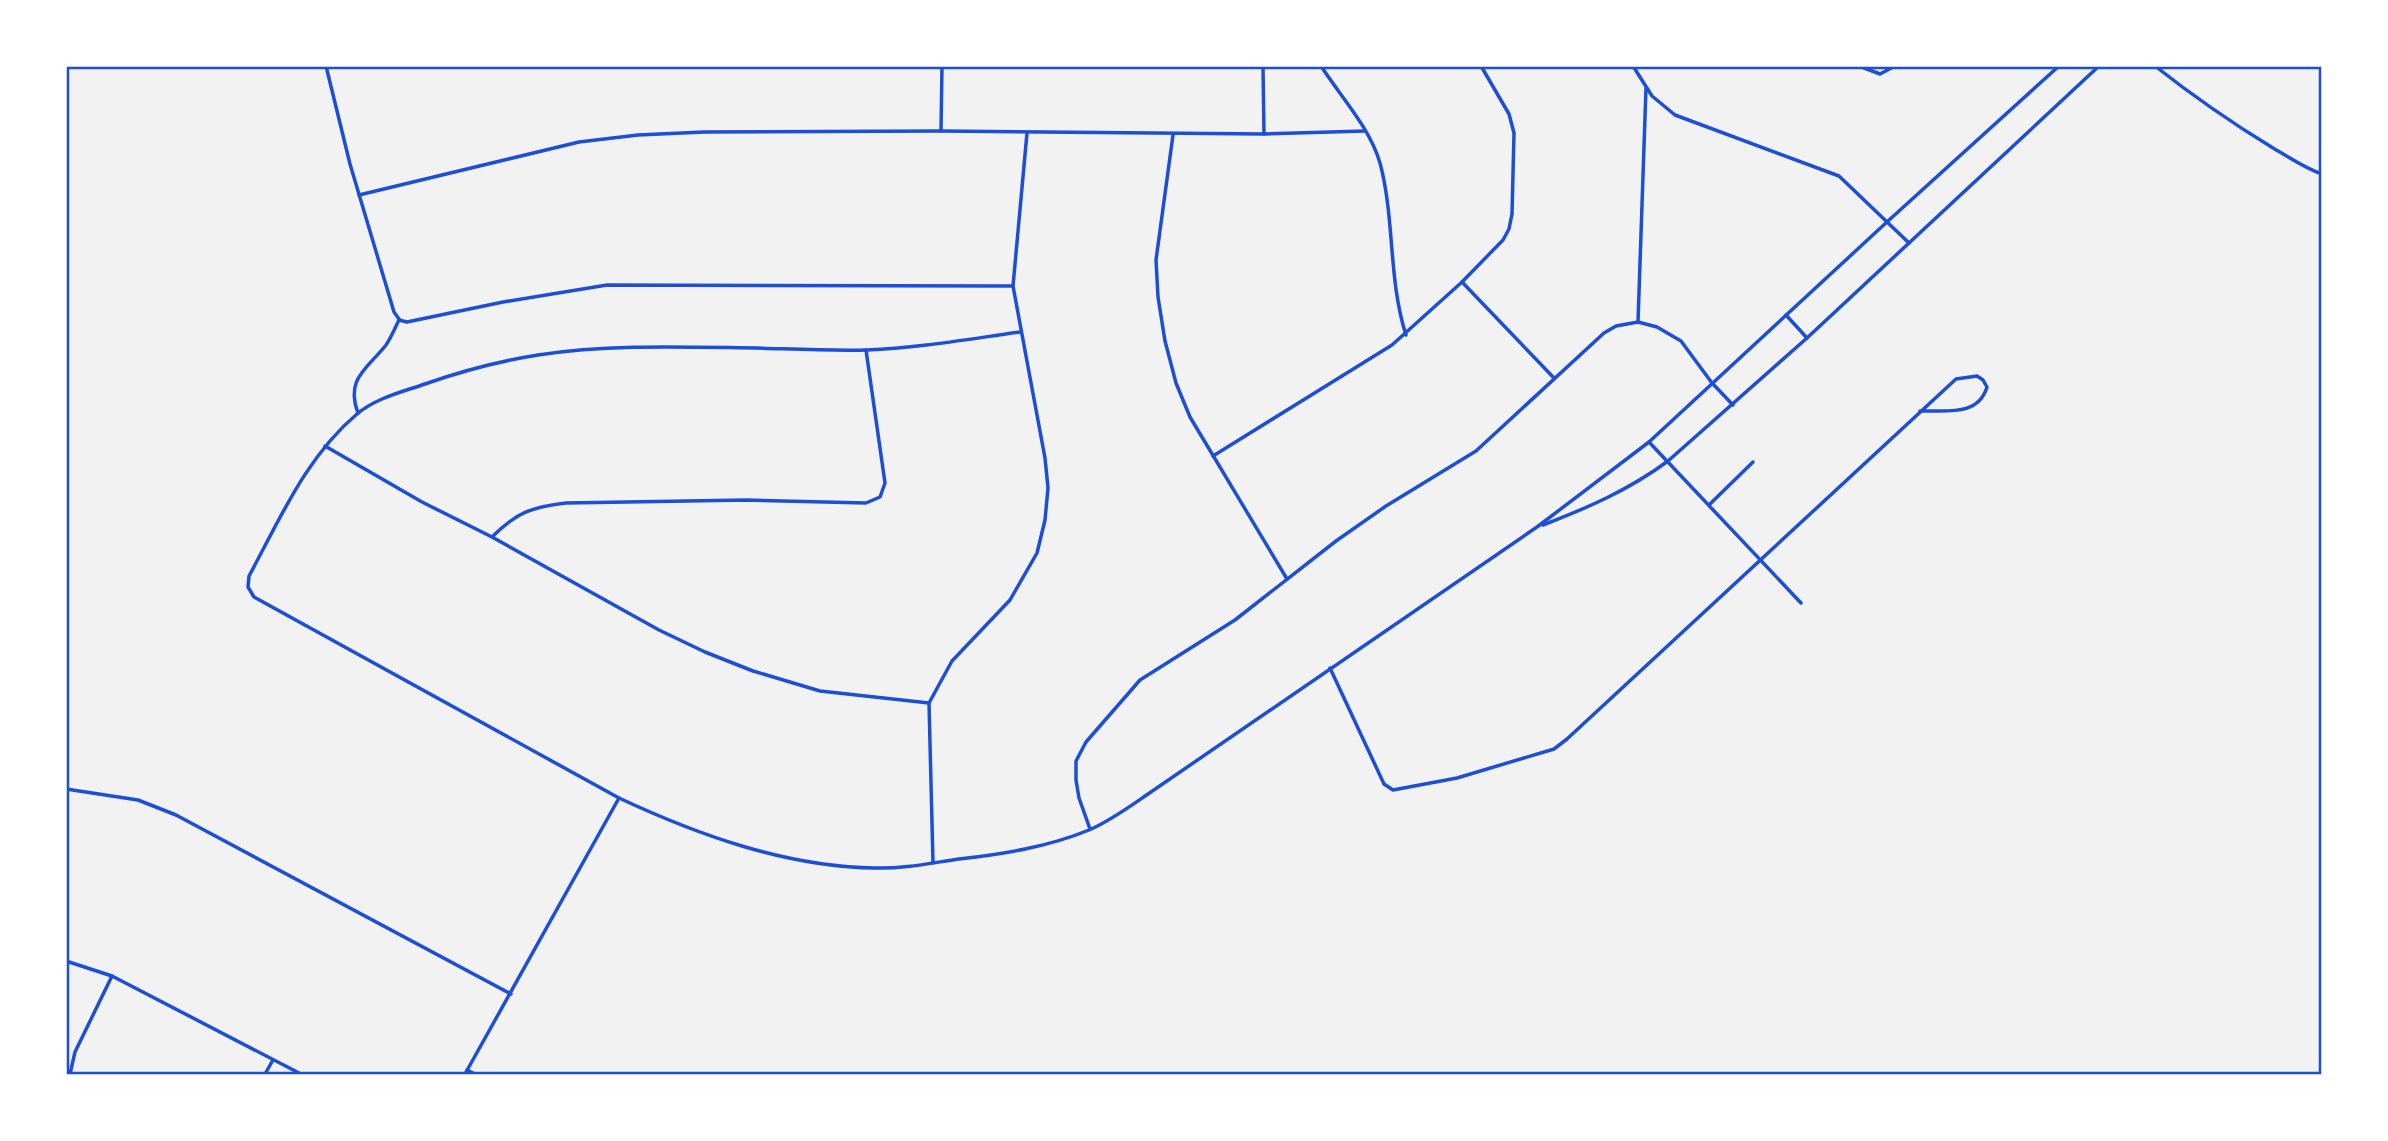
<svg xmlns="http://www.w3.org/2000/svg" width="2388" height="1141" font-family="'IBM Plex Sans',sans-serif">
<style>
.lines{fill:none;stroke-linecap:round;stroke-linejoin:round}
.minor{stroke:#1d4ed8;stroke-width:3.5}
.neatline{fill:none;stroke:#1d4ed8;stroke-width:2.5}
</style>
<rect width="100%" height="100%" fill="#f2f2f2"/>
<g class="lines">
<g class="minor">
<path d="M 326,66 L 350,164 L 394,312 L 399,319"/>
<path d="M 1263,66 L 1264,134 L 1365,131"/>
<path d="M 1321,66 C 1341,97 1370,128 1380,163 C 1395,219 1388,279 1406,335"/>
<path d="M 1633,66 L 1652,96 L 1675,115 L 1839,176 L 1909,243"/>
<path d="M 1859,66 L 1880,74 L 1895,66"/>
<path d="M 2155,66 C 2193,96 2232,123 2273,148 C 2289,157 2304,168 2322,174"/>
<path d="M 1646,88 L 1638,322 L 1657,327 L 1681,341 L 1712,383 L 1733,405"/>
<path d="M 941,131 L 942,66"/>
<path d="M 1173,135 L 1156,260 L 1158,297 L 1165,341 L 1176,383 L 1190,417 L 1287,579"/>
<path d="M 359,195 L 579,142 L 638,135 L 704,132 L 941,131 L 1264,134"/>
<path d="M 1462,282 L 1554,378"/>
<path d="M 1786,315 L 1807,338"/>
<path d="M 399,320 L 407,322 L 503,302 L 607,285 L 1013,286"/>
<path d="M 1020,332 C 969,339 918,348 867,350 C 830,351 792,349 756,348 C 684,347 609,344 538,355 C 500,361 462,371 425,384 C 402,392 376,398 357,414 C 306,457 280,519 249,576 L 248,587 L 254,597 L 619,798 C 698,835 787,867 875,868 C 903,869 931,863 959,859 C 1003,854 1048,847 1089,830 C 1110,821 1129,807 1148,794 L 1537,527 L 1649,442 L 1888,221 L 2059,66"/>
<path d="M 358,413 C 345,379 367,369 386,345 C 391,338 395,328 399,320"/>
<path d="M 1649,442 L 1801,603"/>
<path d="M 325,446 L 422,502 L 492,537 L 659,630 L 705,652 L 753,671 L 820,691 L 929,703"/>
<path d="M 1213,456 L 1392,345 L 1462,282 L 1503,240 L 1509,229 L 1512,214 L 1514,133 L 1509,114 L 1481,66"/>
<path d="M 1710,504 L 1753,462"/>
<path d="M 1543,525 C 1587,508 1629,490 1668,461 L 1807,338 L 2099,66"/>
<path d="M 492,537 C 517,512 532,507 566,503 L 747,500 L 866,503 L 880,497 L 885,483 L 866,350"/>
<path d="M 1330,668 L 1384,784 L 1393,790 L 1457,778 L 1554,749 L 1567,739 L 1956,379 L 1977,376 L 1983,380 L 1987,387 C 1978,417 1946,410 1920,411"/>
<path d="M 66,789 L 138,800 L 176,815 L 511,994"/>
<path d="M 1090,829 L 1079,798 L 1076,780 L 1076,761 L 1086,742 L 1140,680 L 1235,620 L 1336,541 L 1386,506 L 1476,451 L 1604,333 L 1616,326 L 1638,322"/>
<path d="M 933,863 L 929,703 L 952,661 L 1010,600 L 1037,553 L 1045,520 L 1048,488 L 1045,458 L 1013,286 L 1027,133"/>
<path d="M 66,961 L 112,976 L 301,1074"/>
<path d="M 467,1070 L 475,1074"/>
<path d="M 70,1074 L 75,1052 L 112,976"/>
<path d="M 265,1074 L 273,1060"/>
<path d="M 465,1074 L 619,798"/>
</g>
</g>
<rect width="2388" height="1141" fill="none" stroke="#ffffff" stroke-width="136"/>
<rect x="68" y="68" width="2252" height="1005" class="neatline"/>
</svg>
